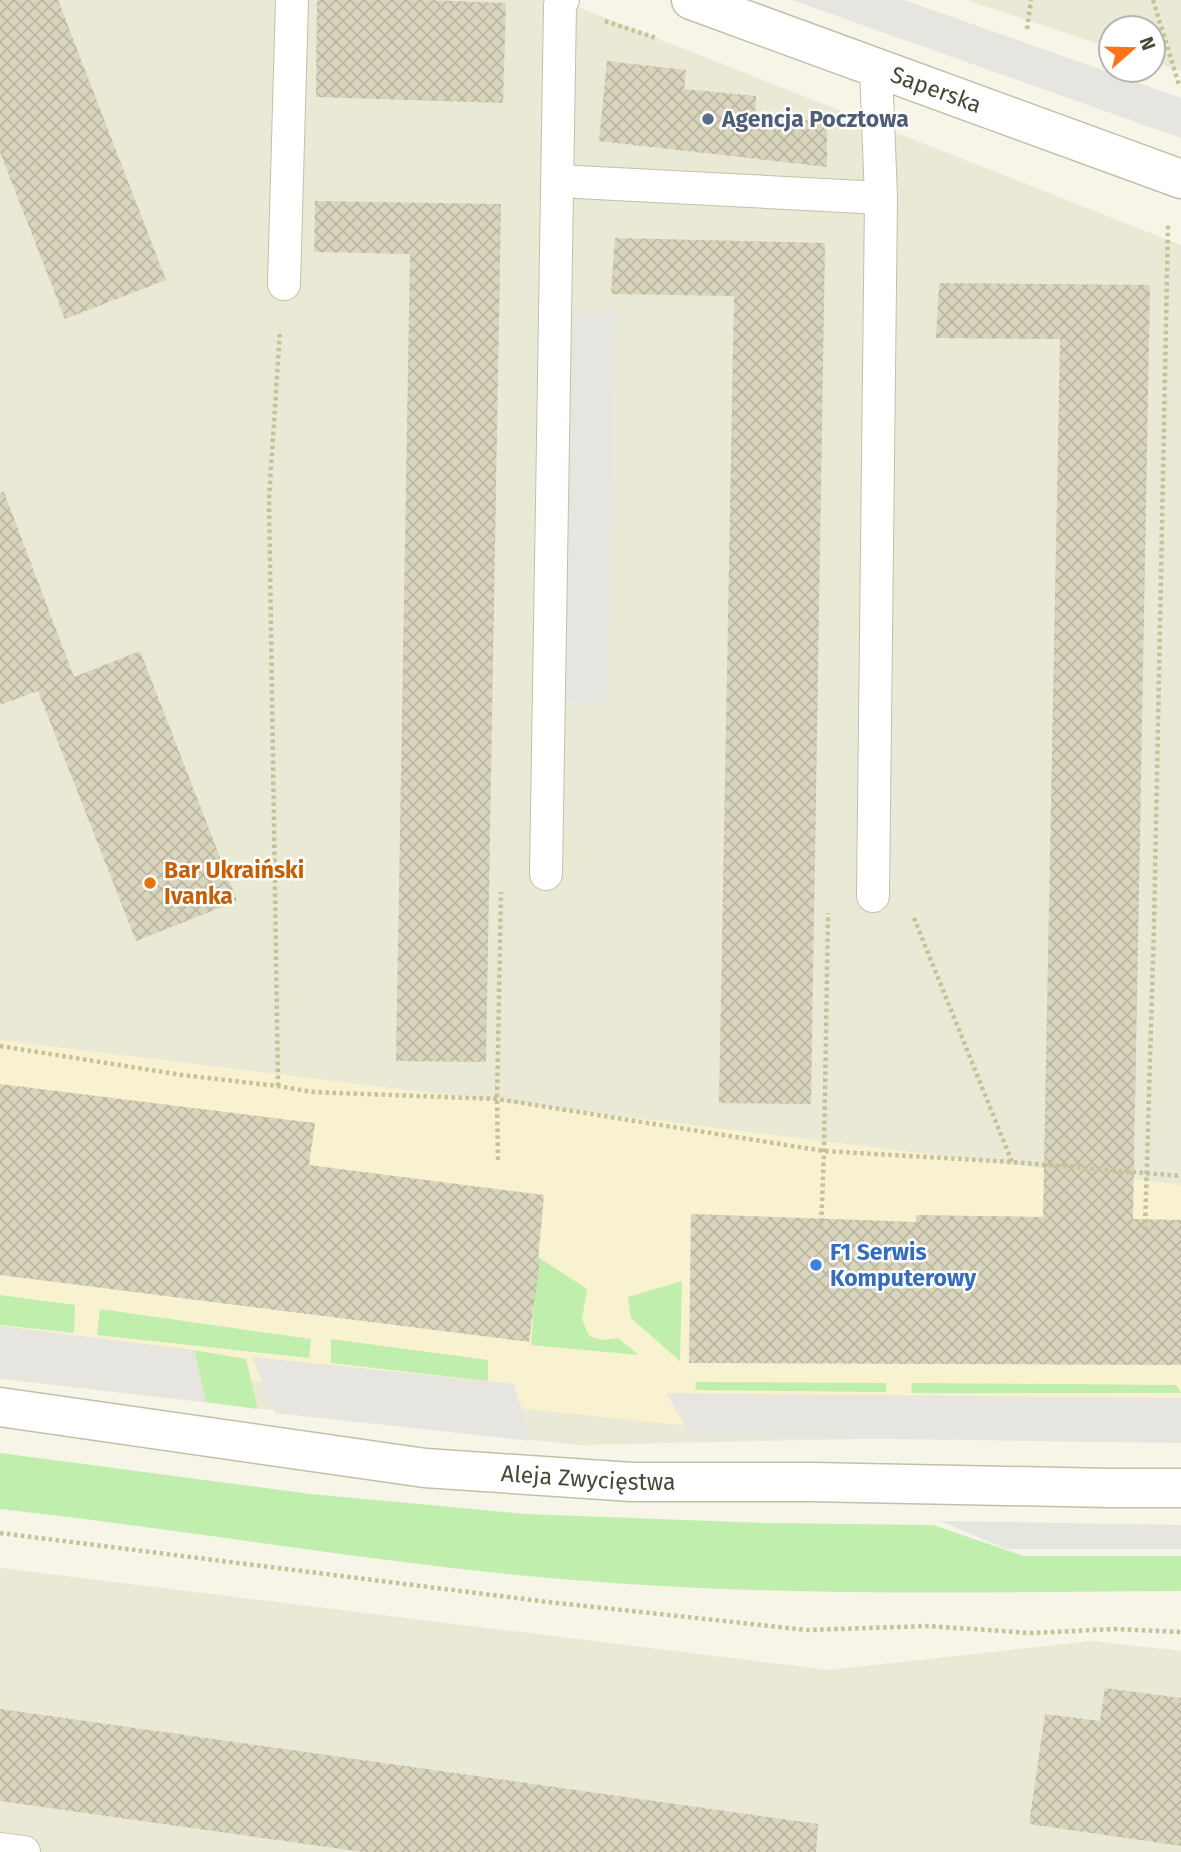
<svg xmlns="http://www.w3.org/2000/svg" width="1181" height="1852" font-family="'Fira Sans',sans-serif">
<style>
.residential{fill:#eae9d5}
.commercial{fill:#f9f2d1}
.green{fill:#c0eeac}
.parking{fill:#e6e5e0}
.building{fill:url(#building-cross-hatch)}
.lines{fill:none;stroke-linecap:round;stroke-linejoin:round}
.service-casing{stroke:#c2c0a9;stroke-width:34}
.minor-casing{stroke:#c2c0a9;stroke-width:41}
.tertiary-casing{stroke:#c2c0a9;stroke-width:41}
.path{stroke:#c6c199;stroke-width:4.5;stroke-dasharray:3.5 3.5;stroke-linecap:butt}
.service{stroke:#fff;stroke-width:32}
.minor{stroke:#fff;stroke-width:38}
.tertiary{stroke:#fff;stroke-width:38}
.service-dot{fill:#5c6f8a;stroke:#fff;stroke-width:2.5}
.food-dot{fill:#e8710a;stroke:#fff;stroke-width:2.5}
.shop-dot{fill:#3f7fe0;stroke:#fff;stroke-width:2.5}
.labels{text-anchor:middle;stroke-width:5;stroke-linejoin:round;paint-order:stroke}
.street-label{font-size:23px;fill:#4a4735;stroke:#fff}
.service-label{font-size:23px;font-weight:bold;fill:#4e5e75;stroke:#fff;text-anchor:start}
.food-label{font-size:23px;font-weight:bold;fill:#c56008;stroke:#fff;text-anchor:start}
.shop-label{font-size:23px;font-weight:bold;fill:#366cbe;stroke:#fff;text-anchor:start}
</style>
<defs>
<pattern id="building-cross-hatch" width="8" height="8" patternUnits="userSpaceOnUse" patternTransform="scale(1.75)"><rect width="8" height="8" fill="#d9d4bc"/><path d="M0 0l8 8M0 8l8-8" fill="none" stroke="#bcb7a2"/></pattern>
</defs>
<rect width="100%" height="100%" fill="#f6f5e8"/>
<g class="residential">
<path d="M 0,0 L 560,0 L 1181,245 L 1181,1432 L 578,1445 L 0,1379 Z"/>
<path d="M 966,0 L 1181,0 L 1181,71 L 1153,62 L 1153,28 L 1111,28 L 1111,48 Z"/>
<path d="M 0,1568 L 828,1670 L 1092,1641 L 1181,1651 L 1181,1852 L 0,1852 Z"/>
</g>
<path class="commercial" d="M 0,1040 L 1181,1185 L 1181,1434 L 748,1432 L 0,1355 Z"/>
<g class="green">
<path d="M 538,1257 L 587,1289 L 582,1319 L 589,1336 L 602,1340 L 618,1338 L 639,1355 L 531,1345 Z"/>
<path d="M 682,1281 L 680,1361 L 631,1318 L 628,1297 Z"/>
<path d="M 0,1295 L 75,1305 L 74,1333 L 0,1325 Z"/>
<path d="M 100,1309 L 311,1339 L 309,1358 L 97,1335 Z"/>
<path d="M 331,1339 L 488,1360 L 488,1381 L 331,1363 Z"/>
<path d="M 194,1350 L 246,1359 L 258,1409 L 206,1402 Z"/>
<path d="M 695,1382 L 886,1383 L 886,1392 L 696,1390 Z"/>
<path d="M 911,1383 L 1176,1385 L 1181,1393 L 912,1393 Z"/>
<path d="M 0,1453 L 311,1494 L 526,1514 L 766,1523 L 933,1525 L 1024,1556 L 1181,1556 L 1181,1591 C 996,1592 811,1596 627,1584 C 417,1571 209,1532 0,1509 Z"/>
</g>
<g class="parking">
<path d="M 792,0 L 904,0 L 1181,98 L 1181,138 Z"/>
<path d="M 572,310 L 617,311 L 607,704 L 563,702 Z"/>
<path d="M 0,1326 L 194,1350 L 206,1402 L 0,1377 Z"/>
<path d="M 252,1357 L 514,1384 L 532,1441 L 275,1413 Z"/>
<path d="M 666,1393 L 1181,1398 L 1181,1443 L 691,1436 Z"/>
<path d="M 940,1521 L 1181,1525 L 1181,1549 L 1006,1549 Z"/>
</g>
<g class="building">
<path d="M 0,0 L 58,0 L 166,280 L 65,319 L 0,152 Z"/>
<path d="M 317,0 L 428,0 L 506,3 L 503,103 L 316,97 Z"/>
<path d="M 607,61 L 686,70 L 684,89 L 756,96 L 755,119 L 827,121 L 827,167 L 599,141 Z"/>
<path d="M 315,201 L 501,204 L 486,1062 L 396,1061 L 410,254 L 314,252 Z"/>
<path d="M 615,238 L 825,243 L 811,1104 L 719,1103 L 734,296 L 611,294 Z"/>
<path d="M 939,283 L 1150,285 L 1133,1219 L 1181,1220 L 1181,1365 L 689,1363 L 691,1214 L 916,1222 L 916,1215 L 1043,1217 L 1060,339 L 936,338 Z"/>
<path d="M 4,492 L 74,677 L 140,651 L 237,901 L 136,941 L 38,691 L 72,678 L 0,705 L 0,493 Z"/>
<path d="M 0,1084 L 315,1123 L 309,1165 L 544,1195 L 538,1260 L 540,1260 L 529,1342 L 0,1275 Z"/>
<path d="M 1105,1688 L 1181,1698 L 1181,1846 L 1029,1824 L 1045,1714 L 1100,1721 Z"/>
<path d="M 0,1709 L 818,1824 L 816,1852 L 363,1852 L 0,1801 Z"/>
</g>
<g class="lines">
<defs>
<g id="service">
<path d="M 558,181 L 881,198"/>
<path d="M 284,284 L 292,0"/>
<path d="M 546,874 L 560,5 L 563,0"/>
<path d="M 873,896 L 881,198 L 876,68"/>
<path d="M 0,1849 L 24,1852"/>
</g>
<g id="minor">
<path id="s1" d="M 691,0 L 1181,179"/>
</g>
<g id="tertiary">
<path id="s2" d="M 0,1407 L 425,1468 L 632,1482 L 812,1482 L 1109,1488 L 1181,1488"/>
</g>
</defs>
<use href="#service" class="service-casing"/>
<use href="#minor" class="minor-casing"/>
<use href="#tertiary" class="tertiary-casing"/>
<g class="path">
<path d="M 1153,0 L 1179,85"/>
<path d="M 605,21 L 656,38"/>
<path d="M 1027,29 L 1031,0"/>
<path d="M 914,918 L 1012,1162"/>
<path d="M 0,1046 L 182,1075 L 278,1086 L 313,1092 L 497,1099 L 824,1151 L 1012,1162 L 1181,1176"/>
<path d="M 278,1086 L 269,499 L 280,330"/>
<path d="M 498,1160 L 497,1099 L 501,892"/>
<path d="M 821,1229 L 824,1151 L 828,913"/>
<path d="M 1145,1230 L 1154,926 L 1168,225"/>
<path d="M 0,1533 L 548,1602 L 807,1630 L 928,1626 L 1032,1633 L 1114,1629 L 1181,1632"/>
</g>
<use href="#service" class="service"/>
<use href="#minor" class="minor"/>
<use href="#tertiary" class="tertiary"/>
</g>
<circle class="service-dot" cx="708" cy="119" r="7"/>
<circle class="food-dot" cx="150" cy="883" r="7"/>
<circle class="shop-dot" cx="816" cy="1265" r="7"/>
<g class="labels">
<g class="street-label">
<text dy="8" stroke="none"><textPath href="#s1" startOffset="261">Saperska</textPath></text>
<text dy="8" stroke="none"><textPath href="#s2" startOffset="593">Aleja Zwycięstwa</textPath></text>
</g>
<g class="service-label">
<text x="722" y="127">Agencja Pocztowa</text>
</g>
<g class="food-label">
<text x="164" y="878">Bar Ukraiński<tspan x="164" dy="26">Ivanka</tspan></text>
</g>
<g class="shop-label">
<text x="830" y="1260">F1 Serwis<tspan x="830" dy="26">Komputerowy</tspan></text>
</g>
</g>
<g transform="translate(1132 49) rotate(70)"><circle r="33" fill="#ffffff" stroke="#b7b5ae" stroke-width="2"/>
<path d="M0-5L12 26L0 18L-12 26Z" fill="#ff7215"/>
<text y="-10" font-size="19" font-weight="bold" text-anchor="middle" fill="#4a4735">N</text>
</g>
</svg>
